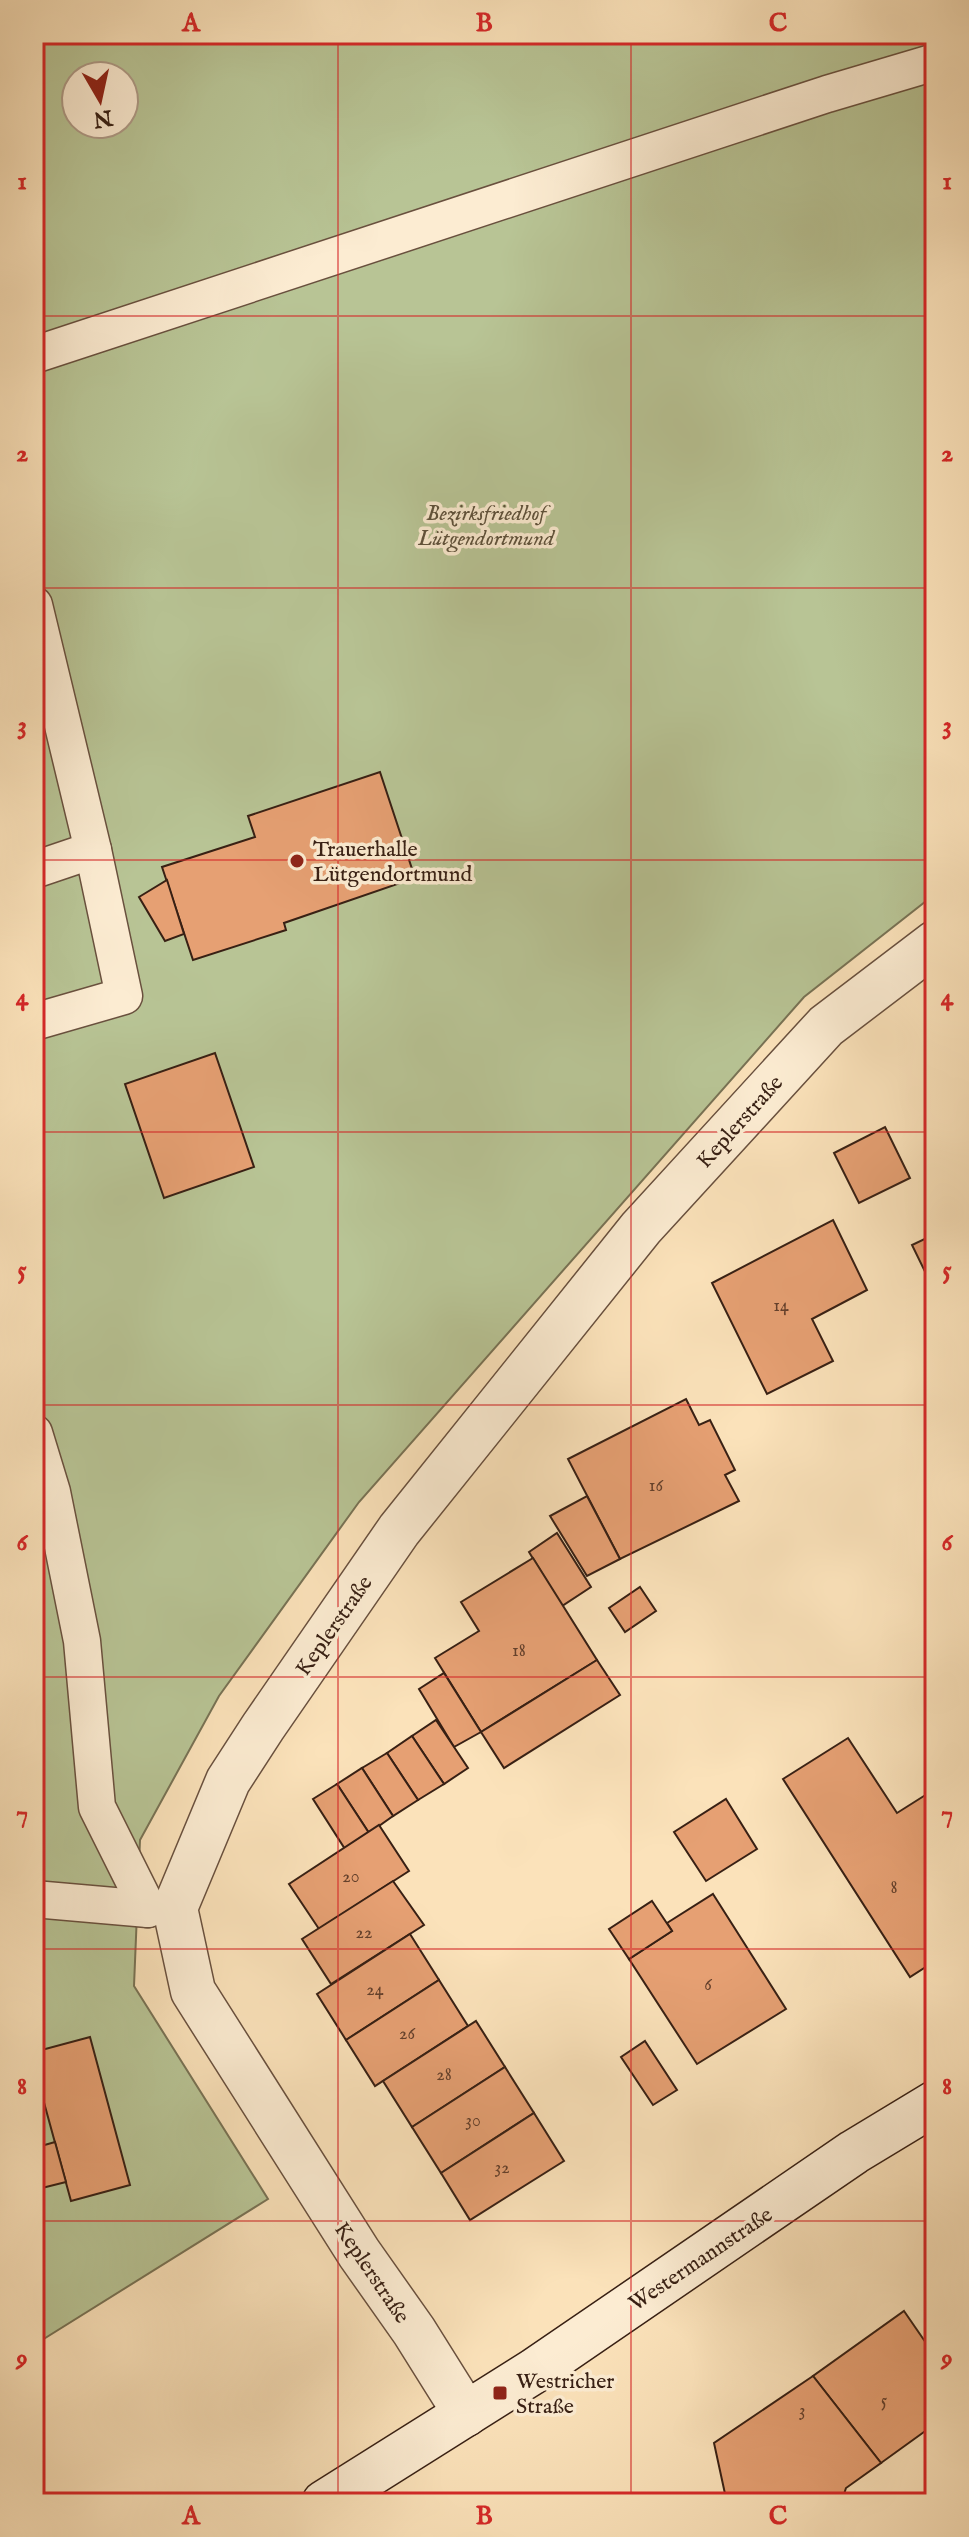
<svg xmlns="http://www.w3.org/2000/svg" width="969" height="2537" font-family="'IM FELL English',serif">
<style>
.green{fill:#b8c495;stroke:#787254;stroke-width:2;fill-rule:evenodd}
.building{fill:#e6a073;stroke:#382014;stroke-width:2}
.lines{fill:none;stroke-linecap:round;stroke-linejoin:round}
.lane-casing{stroke:#69503e;stroke-width:39}
.street-casing{stroke:#69503e;stroke-width:47}
.secondary-casing{stroke:#382014;stroke-width:47}
.lane{stroke:#fcecd2;stroke-width:36}
.street{stroke:#fcecd2;stroke-width:44}
.secondary{stroke:#fcecd2;stroke-width:44}
.grid{fill:none;stroke:#d62828;stroke-width:2;stroke-opacity:0.55}
.poi-dot{fill:#8f2418;stroke:#fcecd2;stroke-width:3}
.labels{text-anchor:middle;stroke-width:7;stroke-linejoin:round;paint-order:stroke}
.number-label{font-size:18px;fill:#64402c}
.park-label{font-size:22px;font-style:italic;fill:#5e513b;stroke:#fcecd2}
.poi-label{font-size:22px;fill:#382014;stroke:#fcecd2;text-anchor:start}
.street-label{font-size:22px;fill:#382014;stroke:#fcecd2}
.neatline{fill:none;stroke:#d62828;stroke-width:3}
.grid-label{font-size:26px;text-anchor:middle;font-weight:bold;fill:#d62828}
</style>
<rect width="100%" height="100%" fill="#fbe2ba"/>
<filter id="stains"><feTurbulence type="fractalNoise" baseFrequency=".0025" numOctaves="4"/><feColorMatrix values="0 0 0 0 .2 0 0 0 0 .09 0 0 0 0 .02 0 0 0 .5 -.17"/></filter>
<radialGradient id="worn" r=".72"><stop offset=".6" stop-color="#630" stop-opacity="0"/><stop offset="1" stop-color="#630" stop-opacity=".3"/></radialGradient>
<path class="green" d="M 34,34 L 935,34 L 935,894 L 804,997 L 359,1502 L 219,1696 L 140,1840 L 134,1986 L 268,2199 L 34,2345 ZM 76,76 L 124,76 L 124,124 L 76,124 Z"/>
<g class="building">
<path d="M 380,772 L 415,878 L 284,923 L 286,930 L 193,960 L 162,867 L 255,837 L 248,816 Z"/>
<path d="M 167,880 L 184,934 L 165,941 L 139,897 Z"/>
<path d="M 215,1053 L 254,1167 L 164,1198 L 125,1084 Z"/>
<path d="M 885,1127 L 910,1178 L 859,1203 L 834,1153 Z"/>
<path d="M 833,1220 L 867,1290 L 812,1319 L 833,1361 L 767,1394 L 712,1283 Z"/>
<path d="M 935,1234 L 935,1292 L 912,1245 Z"/>
<path d="M 686,1399 L 699,1425 L 710,1420 L 735,1470 L 725,1475 L 739,1501 L 620,1559 L 568,1459 Z"/>
<path d="M 587,1496 L 620,1559 L 587,1576 L 550,1516 Z"/>
<path d="M 557,1533 L 591,1587 L 562,1606 L 529,1552 Z"/>
<path d="M 533,1558 L 597,1660 L 481,1732 L 435,1658 L 479,1631 L 461,1602 Z"/>
<path d="M 640,1587 L 656,1611 L 625,1632 L 609,1608 Z"/>
<path d="M 597,1660 L 620,1695 L 504,1768 L 481,1732 Z"/>
<path d="M 444,1673 L 481,1732 L 454,1747 L 419,1689 Z"/>
<path d="M 436,1720 L 468,1768 L 444,1784 L 412,1736 Z"/>
<path d="M 412,1736 L 444,1784 L 418,1800 L 387,1753 Z"/>
<path d="M 848,1738 L 897,1813 L 935,1789 L 935,1961 L 910,1977 L 783,1779 Z"/>
<path d="M 387,1753 L 418,1800 L 393,1816 L 362,1768 Z"/>
<path d="M 362,1768 L 393,1816 L 369,1833 L 337,1784 Z"/>
<path d="M 337,1784 L 369,1833 L 345,1849 L 313,1799 Z"/>
<path d="M 726,1799 L 757,1849 L 706,1881 L 674,1832 Z"/>
<path d="M 379,1825 L 409,1871 L 319,1929 L 289,1884 Z"/>
<path d="M 393,1881 L 424,1925 L 331,1984 L 302,1939 Z"/>
<path d="M 713,1894 L 786,2009 L 697,2064 L 629,1959 L 672,1931 L 667,1923 Z"/>
<path d="M 652,1901 L 672,1931 L 629,1959 L 609,1929 Z"/>
<path d="M 410,1934 L 439,1980 L 346,2040 L 317,1994 Z"/>
<path d="M 439,1980 L 468,2026 L 375,2086 L 346,2040 Z"/>
<path d="M 476,2021 L 505,2067 L 412,2127 L 383,2081 Z"/>
<path d="M 90,2037 L 130,2185 L 71,2201 L 34,2066 L 34,2052 Z"/>
<path d="M 645,2041 L 677,2090 L 653,2105 L 621,2057 Z"/>
<path d="M 505,2067 L 534,2113 L 441,2173 L 412,2127 Z"/>
<path d="M 534,2113 L 564,2161 L 470,2220 L 441,2173 Z"/>
<path d="M 55,2142 L 66,2182 L 34,2190 L 34,2148 Z"/>
<path d="M 904,2311 L 935,2356 L 935,2424 L 881,2463 L 813,2376 Z"/>
<path d="M 813,2376 L 881,2463 L 846,2488 L 841,2503 L 727,2503 L 714,2443 Z"/>
</g>
<g class="lines">
<defs>
<g id="lane">
<path d="M 34,355 L 827,94 L 935,62"/>
<path d="M 34,605 L 93,850 L 124,996 L 34,1022"/>
<path d="M 34,870 L 93,850"/>
<path d="M 34,1433 L 52,1492 L 82,1641 L 97,1807 L 148,1909"/>
<path d="M 34,1899 L 148,1909"/>
</g>
<path id="street" d="M 466,2414 L 414,2331 L 359,2253 L 193,1991 L 175,1908 L 228,1781 L 263,1727 L 399,1530 L 641,1228 L 826,1026 L 935,943"/>
<path id="secondary" d="M 324,2503 L 534,2371 L 854,2152 L 935,2103"/>
</defs>
<use href="#lane" class="lane-casing"/>
<use href="#street" class="street-casing"/>
<use href="#secondary" class="secondary-casing"/>
<use href="#lane" class="lane"/>
<use href="#street" class="street"/>
<use href="#secondary" class="secondary"/>
</g>
<path class="grid" d="M 338,34 L 338,2503M 631,34 L 631,2503M 34,316 L 935,316M 34,588 L 935,588M 34,860 L 935,860M 34,1132 L 935,1132M 34,1405 L 935,1405M 34,1677 L 935,1677M 34,1949 L 935,1949M 34,2221 L 935,2221"/>
<g class="poi-dot">
<circle cx="297" cy="861" r="8"/>
<rect x="492" y="2385" width="16" height="16" rx="4"/>
</g>
<g class="labels">
<g class="number-label">
<text x="781" y="1311">14</text>
<text x="656" y="1491">16</text>
<text x="519" y="1656">18</text>
<text x="351" y="1882">20</text>
<text x="894" y="1893">8</text>
<text x="364" y="1938">22</text>
<text x="708" y="1990">6</text>
<text x="375" y="1995">24</text>
<text x="407" y="2039">26</text>
<text x="444" y="2080">28</text>
<text x="473" y="2126">30</text>
<text x="502" y="2173">32</text>
<text x="884" y="2406">5</text>
<text x="802" y="2416">3</text>
</g>
<g class="park-label">
<text x="486" y="520">Bezirksfriedhof<tspan x="486" dy="25">Lütgendortmund</tspan></text>
</g>
<g class="poi-label">
<text x="313" y="856">Trauerhalle<tspan x="313" dy="25">Lütgendortmund</tspan></text>
<text x="516" y="2388">Westricher<tspan x="516" dy="25">Straße</tspan></text>
</g>
<g class="street-label">
<text transform="translate(739 1121) rotate(-48)" y="8">Keplerstraße</text>
<text transform="translate(333 1625) rotate(-55)" y="8">Keplerstraße</text>
<text transform="translate(700 2258) rotate(-34)" y="8">Westermannstraße</text>
<text transform="translate(373 2272) rotate(56)" y="8">Keplerstraße</text>
</g>
</g>
<rect width="969" height="2537" fill="none" stroke="#fbe2ba" stroke-width="88"/>
<g transform="translate(100 100) rotate(171)"><circle r="38" fill="#fcecd2" stroke="#ae9a86" stroke-width="2"/>
<path d="M0-6L14 30L0 20L-14 30Z" fill="#8f2418"/>
<text y="-12" font-size="22" font-weight="bold" text-anchor="middle" fill="#382014">N</text>
</g>
<rect x="44" y="44" width="881" height="2449" class="neatline"/>
<g class="grid-label">
<text x="191" y="31">A</text>
<text x="484" y="31">B</text>
<text x="778" y="31">C</text>
<text x="22" y="189">1</text>
<text x="947" y="189">1</text>
<text x="22" y="461">2</text>
<text x="947" y="461">2</text>
<text x="22" y="733">3</text>
<text x="947" y="733">3</text>
<text x="22" y="1005">4</text>
<text x="947" y="1005">4</text>
<text x="22" y="1278">5</text>
<text x="947" y="1278">5</text>
<text x="22" y="1550">6</text>
<text x="947" y="1550">6</text>
<text x="22" y="1822">7</text>
<text x="947" y="1822">7</text>
<text x="22" y="2094">8</text>
<text x="947" y="2094">8</text>
<text x="22" y="2366">9</text>
<text x="947" y="2366">9</text>
<text x="191" y="2524">A</text>
<text x="484" y="2524">B</text>
<text x="778" y="2524">C</text>
</g>
<rect width="100%" height="100%" filter="url(#stains)"/>
<rect width="100%" height="100%" fill="url(#worn)"/>
</svg>
